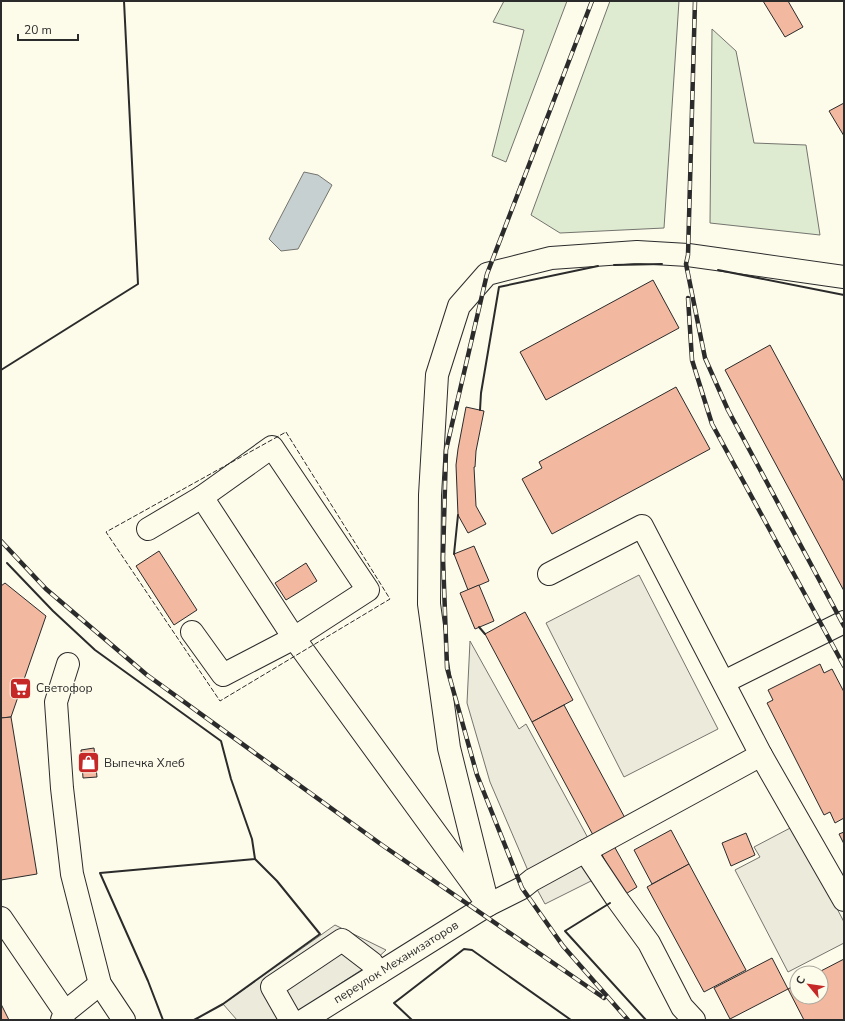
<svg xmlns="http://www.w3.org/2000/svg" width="845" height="1021" font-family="'Nunito Sans',sans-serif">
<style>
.green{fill:#deebd1;stroke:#74746e}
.parking{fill:#eceadb;stroke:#74746e}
.water{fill:#c7d0d0;stroke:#74746e}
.building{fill:#f2b8a0;stroke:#2b2b2b}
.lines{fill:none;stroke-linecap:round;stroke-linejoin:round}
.minor-casing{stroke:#2b2b2b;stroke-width:24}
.minor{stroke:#fdfbea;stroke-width:22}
.rail-casing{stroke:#2b2b2b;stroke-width:4.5}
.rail{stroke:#fdfbea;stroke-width:3;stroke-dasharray:9;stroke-linecap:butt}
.fence{stroke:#2b2b2b;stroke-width:1;stroke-dasharray:5 2;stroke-linecap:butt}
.wall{stroke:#2b2b2b;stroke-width:2}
.labels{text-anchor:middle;stroke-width:3;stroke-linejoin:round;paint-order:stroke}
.poi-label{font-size:12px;fill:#2b2b2b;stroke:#fdfbea;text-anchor:start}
.street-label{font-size:12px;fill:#2b2b2b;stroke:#fdfbea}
</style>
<rect width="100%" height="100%" fill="#fdfbea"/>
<g class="green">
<path d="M 504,1 L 567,1 L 506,162 L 492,156 L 524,30 L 493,22 Z"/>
<path d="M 610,1 L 679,1 L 664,228 L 560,233 L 531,215 Z"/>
<path d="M 712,29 L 736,51 L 754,143 L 806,145 L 820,235 L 710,223 Z"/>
</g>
<g class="parking">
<path d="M 639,575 L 718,729 L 624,777 L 546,623 Z"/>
<path d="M 470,641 L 519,729 L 526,724 L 607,873 L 545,904 L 532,880 L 490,782 L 467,703 Z"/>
<path d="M 794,826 L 844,922 L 844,943 L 788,972 L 735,870 L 760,857 L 754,847 Z"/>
<path d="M 335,925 L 386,950 L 372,963 L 289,1017 L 280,1020 L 237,1020 L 223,1004 Z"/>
</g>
<path class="water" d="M 304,172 L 318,175 L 332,185 L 298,249 L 281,251 L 269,239 Z"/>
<g class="building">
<path d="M 763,1 L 788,1 L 803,27 L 785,37 Z"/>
<path d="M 844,103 L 844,136 L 829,111 Z"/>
<path d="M 653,280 L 679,328 L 546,400 L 520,352 Z"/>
<path d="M 770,345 L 844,482 L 844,591 L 725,370 Z"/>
<path d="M 676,387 L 710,449 L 552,534 L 522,479 L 542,468 L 539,462 Z"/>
<path d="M 466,407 L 484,411 L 476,451 L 475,467 L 474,467 L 476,506 L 486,524 L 468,533 L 458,515 L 456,465 L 458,449 Z"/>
<path d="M 474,546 L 489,581 L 468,590 L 454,554 Z"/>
<path d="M 159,551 L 197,610 L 174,625 L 136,566 Z"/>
<path d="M 306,563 L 317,581 L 286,600 L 275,583 Z"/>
<path d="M 5,583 L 46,616 L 11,717 L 1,718 L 1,586 Z"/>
<path d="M 479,585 L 494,621 L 475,629 L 460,593 Z"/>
<path d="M 525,612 L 573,700 L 532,722 L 485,634 Z"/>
<path d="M 820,664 L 824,673 L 832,669 L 844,692 L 844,818 L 835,823 L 830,812 L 824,815 L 767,703 L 773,700 L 768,690 Z"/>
<path d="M 564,705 L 625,818 L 593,835 L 532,722 Z"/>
<path d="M 11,717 L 37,874 L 1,880 L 1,718 Z"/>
<path d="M 94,748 L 97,777 L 83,778 L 81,750 Z"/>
<path d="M 671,830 L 689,864 L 652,884 L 634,850 Z"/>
<path d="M 844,832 L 844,844 L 839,834 Z"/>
<path d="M 746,833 L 755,855 L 731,866 L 722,843 Z"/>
<path d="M 614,846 L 637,887 L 624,895 L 601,853 Z"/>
<path d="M 689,864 L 746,970 L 704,992 L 647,887 Z"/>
<path d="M 772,958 L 788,989 L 730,1019 L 714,988 Z"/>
<path d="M 844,959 L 844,1020 L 804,1020 L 788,989 L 797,984 L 797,997 L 821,997 L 821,973 L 817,973 Z"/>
<path d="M 1,1004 L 9,1020 L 1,1020 Z"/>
</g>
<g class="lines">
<defs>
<g id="minor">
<path d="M 272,447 L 368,590 L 294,638 L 202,497 Z"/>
<path d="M 148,529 L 202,497"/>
<path d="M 549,574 L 642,526 L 761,755 L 844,900"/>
<path d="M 192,632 L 223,675 L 294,638 L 481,895"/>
<path d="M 68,664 L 56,702 L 62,788 L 72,874 L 100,984 L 124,1020"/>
<path d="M 724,682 L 844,622"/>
<path d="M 585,851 L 617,899 L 649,943 L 682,1007 L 694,1020"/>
<path d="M 488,905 L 449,748 L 429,604 L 430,495 L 437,375 L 459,306 L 487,274 L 551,258 L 637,252 L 688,255 L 844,277"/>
<path d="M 1,918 L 65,1012 L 62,1020"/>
<path d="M 65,1012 L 100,984"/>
<path d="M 289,1020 L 289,1017 L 272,987 L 342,940 L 372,963 L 379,973"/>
<path d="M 304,1020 L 488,905 L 522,888 L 532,880 L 761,755"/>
</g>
</defs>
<use href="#minor" class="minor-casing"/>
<use href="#minor" class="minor"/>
<defs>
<g id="rail">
<path d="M 592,1 L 487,274 L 446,450 L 443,558 L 447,668 L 477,775 L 522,888 L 563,946 L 628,1020"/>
<path d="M 695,1 L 688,255 L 686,264 L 705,358 L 728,410 L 844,626"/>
<path d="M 688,298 L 692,360 L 712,424 L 844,666"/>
<path d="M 1,541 L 46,589 L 147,675 L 382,845 L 604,998"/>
</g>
</defs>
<use href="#rail" class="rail-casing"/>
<use href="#rail" class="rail"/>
<path class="fence" d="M 286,432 L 390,599 L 220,701 L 106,532 Z"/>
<g class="wall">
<path d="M 614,265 L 662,264"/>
<path d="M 718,270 L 844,295"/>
<path d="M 1,370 L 138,284 L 124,1"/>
<path d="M 480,410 L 481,393 L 499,287 L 598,266"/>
<path d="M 454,554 L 458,515"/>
<path d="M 7,563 L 53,611 L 95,650 L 221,741 L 231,779 L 252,839 L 255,859 L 100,873 L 148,981 L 163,1020"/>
<path d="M 479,627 L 485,634"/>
<path d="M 610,903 L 565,931 L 646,1020"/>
<path d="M 194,1020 L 223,1004 L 320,934 L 277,881 L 255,859"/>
<path d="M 412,1020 L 394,1003 L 464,949 L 472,950 L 571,1020"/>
</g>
</g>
<defs>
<symbol id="supermarket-square" viewBox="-11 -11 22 22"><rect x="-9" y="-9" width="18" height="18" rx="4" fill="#c62828" stroke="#fdfbea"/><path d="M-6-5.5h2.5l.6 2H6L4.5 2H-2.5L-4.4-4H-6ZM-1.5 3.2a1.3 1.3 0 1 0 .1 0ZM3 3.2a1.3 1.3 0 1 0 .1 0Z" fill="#fff"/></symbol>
<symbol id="shop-square" viewBox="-11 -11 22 22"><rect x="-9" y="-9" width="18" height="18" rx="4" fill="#c62828" stroke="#fdfbea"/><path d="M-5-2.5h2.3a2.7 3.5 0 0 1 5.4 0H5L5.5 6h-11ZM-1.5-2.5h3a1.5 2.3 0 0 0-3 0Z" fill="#fff"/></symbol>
</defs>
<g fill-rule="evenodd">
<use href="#supermarket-square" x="8" y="676" width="25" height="25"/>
<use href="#shop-square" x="76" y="750" width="25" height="25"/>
</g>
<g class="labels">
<g class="poi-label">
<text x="36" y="692">Светофор</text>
<text x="104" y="767">Выпечка Хлеб</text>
</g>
<g class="street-label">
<text transform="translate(396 962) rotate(-32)" y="4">переулок Механизаторов</text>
</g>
</g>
<rect width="845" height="1021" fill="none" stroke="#2b2b2b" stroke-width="4"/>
<g transform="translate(809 985) rotate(299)"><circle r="19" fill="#fdfbea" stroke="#a9a89e"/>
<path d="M0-3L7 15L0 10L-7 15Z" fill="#c62828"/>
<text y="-6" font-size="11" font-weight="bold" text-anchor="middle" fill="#2b2b2b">С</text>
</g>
<path d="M18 34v6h60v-6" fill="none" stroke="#2b2b2b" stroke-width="2"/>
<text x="24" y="34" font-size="12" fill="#2b2b2b" stroke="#fdfbea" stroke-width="3" paint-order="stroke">20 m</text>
</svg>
